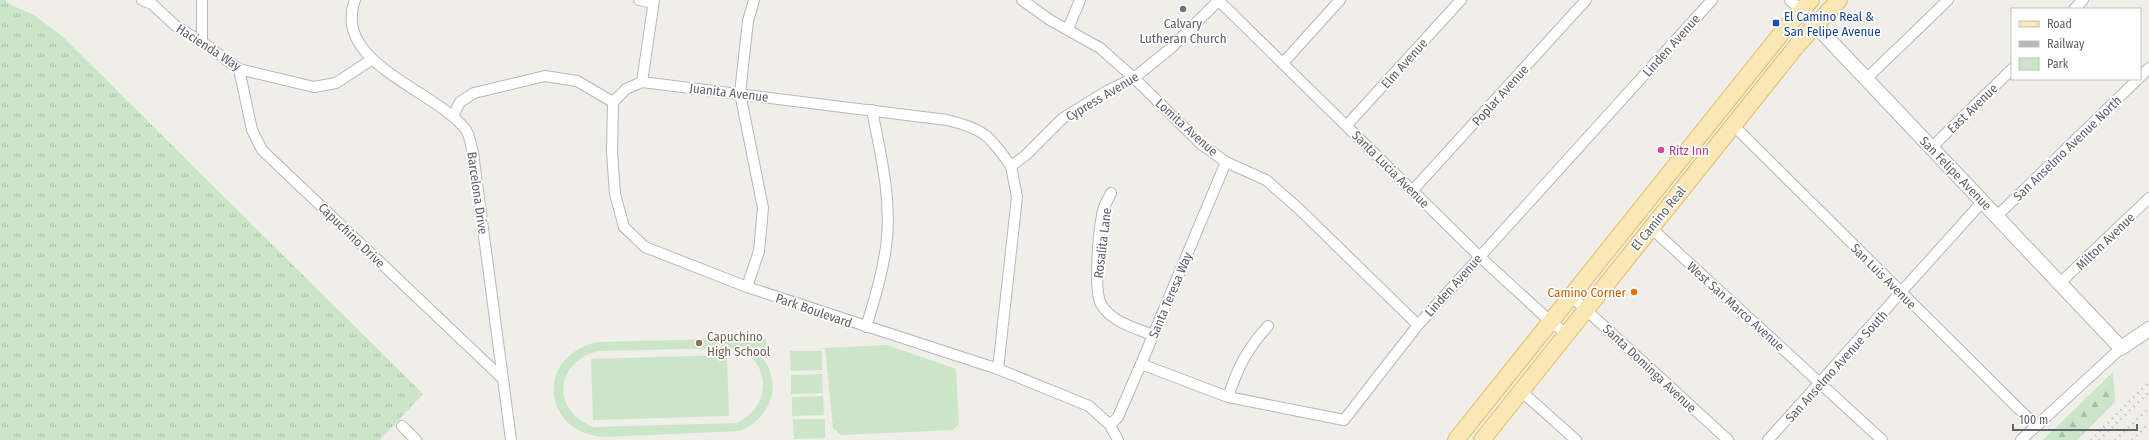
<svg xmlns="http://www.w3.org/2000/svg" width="2149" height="440" font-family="'Fira Sans Condensed',sans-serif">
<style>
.grass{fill:url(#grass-tufts)}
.forest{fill:url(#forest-firs)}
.park{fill:#cae5c7;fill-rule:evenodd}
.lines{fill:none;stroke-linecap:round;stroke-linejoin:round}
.street-casing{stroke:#b5b8bb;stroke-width:12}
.secondary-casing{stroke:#b4b7bb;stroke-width:16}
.primary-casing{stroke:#e7ba6a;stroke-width:18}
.street{stroke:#fff;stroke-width:10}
.secondary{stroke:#fff;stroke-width:14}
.primary{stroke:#f9e8b4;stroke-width:16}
.rail{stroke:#b6b7b7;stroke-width:2.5;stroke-dasharray:1 5;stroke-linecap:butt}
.worship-dot{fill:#6b7280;stroke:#fff;stroke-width:1.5}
.transit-dot{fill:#1a4fb4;stroke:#fff;stroke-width:1.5}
.hotel-dot{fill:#d1479c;stroke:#fff;stroke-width:1.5}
.food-dot{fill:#e8710a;stroke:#fff;stroke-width:1.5}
.education-dot{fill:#8d6e63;stroke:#fff;stroke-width:1.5}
.labels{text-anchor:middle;stroke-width:3.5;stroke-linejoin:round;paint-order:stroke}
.transit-label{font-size:13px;fill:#164399;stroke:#fff;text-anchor:start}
.worship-label{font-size:13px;fill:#5b616d;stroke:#fff}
.street-label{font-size:13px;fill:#5f6367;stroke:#fff}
.hotel-label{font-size:13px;fill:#b23c85;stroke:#fff;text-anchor:start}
.food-label{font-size:13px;fill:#c56008;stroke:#fff;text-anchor:end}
.education-label{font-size:13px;fill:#785e54;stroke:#fff;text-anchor:start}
</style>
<defs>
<pattern id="grass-tufts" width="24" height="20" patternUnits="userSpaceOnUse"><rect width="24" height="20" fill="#cae5c7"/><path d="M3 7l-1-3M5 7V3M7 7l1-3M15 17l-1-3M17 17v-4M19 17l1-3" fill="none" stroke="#a7bda5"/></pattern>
<pattern id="forest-firs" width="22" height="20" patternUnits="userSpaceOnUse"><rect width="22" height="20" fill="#cae5c7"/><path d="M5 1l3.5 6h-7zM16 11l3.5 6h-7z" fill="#a7bda5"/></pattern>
</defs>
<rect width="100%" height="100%" fill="#f0eee8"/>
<path class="grass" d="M 0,0 L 5,0 L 9,4 L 34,15 L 63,37 L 423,394 L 380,440 L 0,440 Z"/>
<path class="forest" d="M 2113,372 L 2115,402 L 2077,440 L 2043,440 Z"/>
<g class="park">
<path d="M 766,338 L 766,347 L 753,348 C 785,375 776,415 740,431 L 604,437 C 541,433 535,355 598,342 ZM 727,348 C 770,351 776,405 737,423 L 593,427 C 550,410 555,361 599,351 Z"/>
<path d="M 887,345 L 956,369 L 959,424 L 953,430 L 841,435 L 833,428 L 825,348 Z"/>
<path d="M 790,351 L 822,351 L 822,370 L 791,371 Z"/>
<path d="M 727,355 L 729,416 L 593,420 L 591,359 Z"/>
<path d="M 822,374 L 823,393 L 791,394 L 791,375 Z"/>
<path d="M 823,396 L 824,415 L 792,416 L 792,397 Z"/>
<path d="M 793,419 L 825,419 L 825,438 L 794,439 Z"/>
</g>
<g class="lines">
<defs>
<g id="street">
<path d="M 142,0 L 152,4 L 176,26 L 202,42 L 239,69 L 314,87 L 336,83 L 371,60"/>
<path d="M 355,0 C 331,63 436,90 466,130 C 470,136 471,146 473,153 L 511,440"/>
<path d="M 639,0 L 653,3"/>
<path d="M 1022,0 L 1050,20 L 1100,48 L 1134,78 L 1201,144 L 1226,162 L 1266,180 L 1298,208 L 1418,325"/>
<path d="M 1218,0 L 1479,256 L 1551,322 L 1567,334"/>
<path d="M 1790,0 L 1801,10"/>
<path d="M 2074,9 L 2083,0"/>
<path d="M 1068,29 L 1080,0"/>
<path d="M 202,42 L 202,0"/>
<path d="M 1283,63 L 1340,0"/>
<path d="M 239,69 L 252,130 L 262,150 L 503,379"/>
<path d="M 2140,77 L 2149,68"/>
<path d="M 1866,79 L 1948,0"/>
<path d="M 642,82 L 654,0"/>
<path d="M 613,102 L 612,152 L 615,194 L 624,227 L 645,247 L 747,287 L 998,369 L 1089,406 L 1110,425 L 1118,440"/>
<path d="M 453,116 L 460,102 L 474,93 L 545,76 L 577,81 L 613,102 L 626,89 L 642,82 L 947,120 C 985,129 989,136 1011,166"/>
<path d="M 1347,125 L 1461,0"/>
<path d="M 1733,125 L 2036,426"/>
<path d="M 1931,148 L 2012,69"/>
<path d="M 1413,190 L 1586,0"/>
<path d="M 1111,193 C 1109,198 1106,202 1104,207 C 1099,223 1093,289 1101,304 C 1111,322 1135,328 1153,335"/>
<path d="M 1997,216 L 2138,79"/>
<path d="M 1651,228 L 1882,440"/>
<path d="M 2060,283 L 2149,198"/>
<path d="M 747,287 L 759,251 L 763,208 L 740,93 L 748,21 L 754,0"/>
<path d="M 1571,296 L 1728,440"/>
<path d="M 866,327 C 875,298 884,269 887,238 C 891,195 880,152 872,110"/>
<path d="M 1141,364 L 1228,397 L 1344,420 L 1418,325 L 1712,0"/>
<path d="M 998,369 L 1017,197 L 1011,166 L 1026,155 L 1063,118 L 1107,91 L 1134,78 L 1171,48 L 1219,0"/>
<path d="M 1521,391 L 1576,440"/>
<path d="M 1228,397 C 1238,367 1247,349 1268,326"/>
<path d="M 1110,425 L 1118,417 L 1141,364 L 1226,162"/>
<path d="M 402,426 L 416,440"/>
<path d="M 1768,440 L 1983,201"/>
<path d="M 2021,440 L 2121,348"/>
</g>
<path id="secondary" d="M 1801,10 L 2121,348 L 2149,329"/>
<g id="primary">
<path d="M 1456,440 L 1784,30 L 1811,0"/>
<path d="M 1482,440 L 1799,43 L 1839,0"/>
</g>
</defs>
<use href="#street" class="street-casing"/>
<use href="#secondary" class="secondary-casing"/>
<use href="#primary" class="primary-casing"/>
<use href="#street" class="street"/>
<use href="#secondary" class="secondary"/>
<use href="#primary" class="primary"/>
<g class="rail">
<path d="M 2091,440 L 2149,382"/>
<path d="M 2099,440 L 2149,392"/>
<path d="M 2115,440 L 2149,408"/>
<path d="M 2132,440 L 2149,423"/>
</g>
</g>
<circle class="worship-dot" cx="1183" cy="9" r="4"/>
<rect class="transit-dot" x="1772" y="19" width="8" height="8" rx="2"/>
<circle class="hotel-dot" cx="1661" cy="150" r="4"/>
<circle class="food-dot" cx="1634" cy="292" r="4"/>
<circle class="education-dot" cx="699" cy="343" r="4"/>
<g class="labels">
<g class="transit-label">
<text x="1784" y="21">El Camino Real &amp;<tspan x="1784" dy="15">San Felipe Avenue</tspan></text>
</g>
<g class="worship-label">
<text x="1183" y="28">Calvary<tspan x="1183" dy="15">Lutheran Church</tspan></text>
</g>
<g class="street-label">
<text transform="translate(1671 45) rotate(-48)" y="5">Linden Avenue</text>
<text transform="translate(209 47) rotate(33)" y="5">Hacienda Way</text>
<text transform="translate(1404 63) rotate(-48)" y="5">Elm Avenue</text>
<text transform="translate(729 92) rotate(7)" y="5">Juanita Avenue</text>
<text transform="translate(1500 95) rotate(-48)" y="5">Poplar Avenue</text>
<text transform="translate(1102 96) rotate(-31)" y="5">Cypress Avenue</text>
<text transform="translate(1972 108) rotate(-44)" y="5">East Avenue</text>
<text transform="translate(1187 127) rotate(42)" y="5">Lomita Avenue</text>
<text transform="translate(2067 148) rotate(-44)" y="5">San Anselmo Avenue North</text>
<text transform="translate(1391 169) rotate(45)" y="5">Santa Lucia Avenue</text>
<text transform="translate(1956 173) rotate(46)" y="5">San Felipe Avenue</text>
<text transform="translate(478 193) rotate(82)" y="5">Barcelona Drive</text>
<text transform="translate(1658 218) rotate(-51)" y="5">El Camino Real</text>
<text transform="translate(352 235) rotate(44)" y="5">Capuchino Drive</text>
<text transform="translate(2105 241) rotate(-44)" y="5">Milton Avenue</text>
<text transform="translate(1102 243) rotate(-83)" y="5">Rosalita Lane</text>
<text transform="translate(1884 276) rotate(45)" y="5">San Luis Avenue</text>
<text transform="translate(1453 285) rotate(-48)" y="5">Linden Avenue</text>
<text transform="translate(1170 295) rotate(-67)" y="5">Santa Teresa Way</text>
<text transform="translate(1736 306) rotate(42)" y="5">West San Marco Avenue</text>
<text transform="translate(814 310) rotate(19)" y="5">Park Boulevard</text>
<text transform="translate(1836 366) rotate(-48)" y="5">San Anselmo Avenue South</text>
<text transform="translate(1650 368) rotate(43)" y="5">Santa Dominga Avenue</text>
</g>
<g class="hotel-label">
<text x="1669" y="155">Ritz Inn</text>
</g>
<g class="food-label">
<text x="1626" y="297">Camino Corner</text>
</g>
<g class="education-label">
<text x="707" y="341">Capuchino<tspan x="707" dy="15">High School</tspan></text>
</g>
</g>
<rect x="2011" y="8" width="130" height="72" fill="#ffffff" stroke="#bfc1c2"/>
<rect x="2019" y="21" width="20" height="6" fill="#f9e8b4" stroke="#bfc1c2"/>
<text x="2047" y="28" font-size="12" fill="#5f6367">Road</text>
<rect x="2019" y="41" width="20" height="6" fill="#b6b7b7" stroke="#bfc1c2"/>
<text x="2047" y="48" font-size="12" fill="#5f6367">Railway</text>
<rect x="2019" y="58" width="20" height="12" fill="#cae5c7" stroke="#bfc1c2"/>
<text x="2047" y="68" font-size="12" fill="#5f6367">Park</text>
<path d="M2013 424v6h124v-6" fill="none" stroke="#5f6367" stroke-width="2"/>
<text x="2019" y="424" font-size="12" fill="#5f6367" stroke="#ffffff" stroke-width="3" paint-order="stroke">100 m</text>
</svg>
